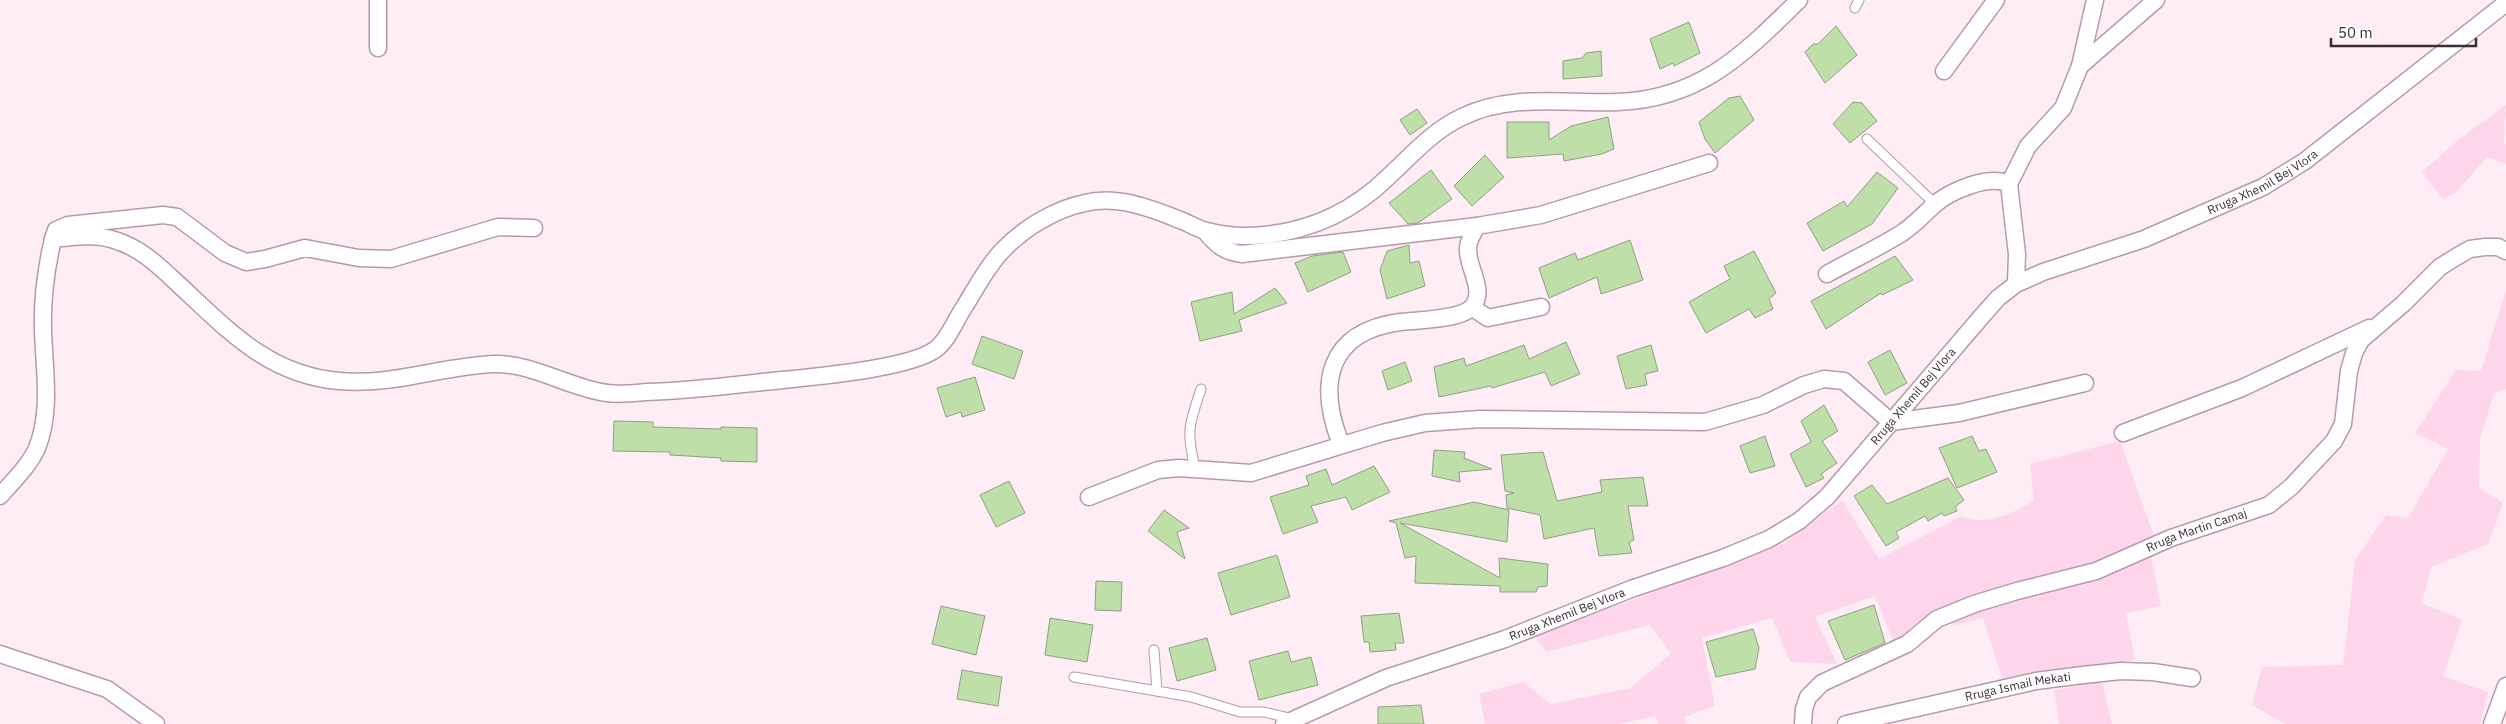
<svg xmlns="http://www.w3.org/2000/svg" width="2506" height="724" font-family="'IBM Plex Sans',sans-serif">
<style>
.green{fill:#fdd6eb}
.building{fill:#bfdfa9;stroke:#909f87}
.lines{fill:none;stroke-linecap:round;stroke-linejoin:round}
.service-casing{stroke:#b69aa9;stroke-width:11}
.minor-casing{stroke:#b69aa9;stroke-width:19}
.service{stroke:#fff;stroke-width:9}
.minor{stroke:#fff;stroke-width:16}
.labels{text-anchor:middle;stroke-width:4;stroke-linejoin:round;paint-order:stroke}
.street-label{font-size:12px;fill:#392e34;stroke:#fff}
</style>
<rect width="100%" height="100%" fill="#ffedf6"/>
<g class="green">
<path d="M 2506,105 L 2504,143 L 2506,144 L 2506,164 L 2487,157 L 2455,193 L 2443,199 L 2422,172 L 2458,140 Z"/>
<path d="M 2506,290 L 2506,389 L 2494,393 L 2480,439 L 2479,488 L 2503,503 L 2488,544 L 2431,567 L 2422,603 L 2462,620 L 2443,676 L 2488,692 L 2480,724 L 2285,724 L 2252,705 L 2262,667 L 2343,665 L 2355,560 L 2386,515 L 2408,518 L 2448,449 L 2415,433 L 2456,370 L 2481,371 Z"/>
<path d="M 2120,441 L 2160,553 L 2151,556 L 2161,606 L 2126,613 L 2135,660 L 2003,681 L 1983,618 L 1955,625 L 1925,618 L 1911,631 L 1894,643 L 1875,596 L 1815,617 L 1837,664 L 1790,662 L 1772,618 L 1702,638 L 1715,706 L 1684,717 L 1686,724 L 1658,724 L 1656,716 L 1618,724 L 1485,724 L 1479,694 L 1523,682 L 1551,704 L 1630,688 L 1671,654 L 1650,625 L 1546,652 L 1535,636 L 1785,543 L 1842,500 L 1879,559 L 1962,516 C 1985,527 2013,513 2034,501 L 2030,464 Z"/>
<path d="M 2102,681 L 2112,724 L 2059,724 L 2054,690 Z"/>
</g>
<g class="building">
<path d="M 1689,22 L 1700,53 L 1674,66 L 1673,63 L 1660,69 L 1650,39 Z"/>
<path d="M 1836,26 L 1857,55 L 1825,83 L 1805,52 L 1813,44 L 1818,44 Z"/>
<path d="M 1601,51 L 1602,76 L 1563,79 L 1563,61 L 1582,58 L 1586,53 Z"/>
<path d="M 1740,96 L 1754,120 L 1715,153 L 1705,139 L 1699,122 L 1729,98 Z"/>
<path d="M 1853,102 L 1862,103 L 1877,121 L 1850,143 L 1833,124 Z"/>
<path d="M 1417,109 L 1427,123 L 1410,135 L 1400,120 Z"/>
<path d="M 1608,117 L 1614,149 L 1602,154 L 1564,161 L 1563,154 L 1507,158 L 1507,122 L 1549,122 L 1549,140 L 1571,126 Z"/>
<path d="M 1485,155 L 1504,177 L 1472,206 L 1454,186 Z"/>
<path d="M 1431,170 L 1452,199 L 1418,223 L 1408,224 L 1389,203 Z"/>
<path d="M 1877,172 L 1898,188 L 1872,224 L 1823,251 L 1807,223 L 1844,201 L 1847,207 Z"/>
<path d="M 1630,240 L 1643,280 L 1601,294 L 1597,277 L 1549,298 L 1539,268 L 1575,253 L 1578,260 Z"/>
<path d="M 1409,245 L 1410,263 L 1419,261 L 1425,286 L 1387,299 L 1380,270 L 1387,251 Z"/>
<path d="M 1754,251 L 1776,293 L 1769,299 L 1773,309 L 1755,318 L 1749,309 L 1706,333 L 1689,302 L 1730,279 L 1724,266 Z"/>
<path d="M 1343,252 L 1351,272 L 1308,292 L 1295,263 L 1312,256 Z"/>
<path d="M 1895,256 L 1913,280 L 1882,295 L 1881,293 L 1826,329 L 1811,301 Z"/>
<path d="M 1275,288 L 1287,303 L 1239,320 L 1242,331 L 1200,341 L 1191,302 L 1232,292 L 1234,314 Z"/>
<path d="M 982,336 L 1023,351 L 1014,379 L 972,364 Z"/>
<path d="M 1566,342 L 1580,374 L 1551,386 L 1545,372 L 1492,388 L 1491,386 L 1439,397 L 1434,367 L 1464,358 L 1466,366 L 1524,345 L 1529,359 Z"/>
<path d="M 1651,345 L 1658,371 L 1645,374 L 1647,385 L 1626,389 L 1617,356 Z"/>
<path d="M 1890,350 L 1907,383 L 1885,395 L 1868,362 Z"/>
<path d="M 1405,362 L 1412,381 L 1388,390 L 1382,371 Z"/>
<path d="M 975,377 L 985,410 L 962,417 L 961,412 L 946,417 L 937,388 Z"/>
<path d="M 1824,405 L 1838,431 L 1822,441 L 1837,463 L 1821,474 L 1824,478 L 1806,487 L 1790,454 L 1811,442 L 1801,421 Z"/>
<path d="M 614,421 L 653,422 L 653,427 L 721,429 L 721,427 L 757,428 L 757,462 L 721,461 L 721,458 L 670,455 L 670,452 L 613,451 Z"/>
<path d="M 1765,436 L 1775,466 L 1750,473 L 1740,446 Z"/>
<path d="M 1972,436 L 1979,451 L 1986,449 L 1997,472 L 1957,488 L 1939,448 Z"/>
<path d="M 1434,450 L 1465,452 L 1464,458 L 1492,469 L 1459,472 L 1460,482 L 1432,476 Z"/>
<path d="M 1543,452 L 1557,501 L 1602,492 L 1600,480 L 1643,477 L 1648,506 L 1628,506 L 1634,540 L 1629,542 L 1632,553 L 1599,556 L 1594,528 L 1544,539 L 1540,515 L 1507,508 L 1506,495 L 1514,493 L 1505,491 L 1501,455 Z"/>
<path d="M 1374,466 L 1390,492 L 1352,510 L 1346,497 L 1311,506 L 1318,522 L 1283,534 L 1270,497 L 1309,485 L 1306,476 L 1326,469 L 1332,485 Z"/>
<path d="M 1948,478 L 1964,500 L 1955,507 L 1957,511 L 1944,516 L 1942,513 L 1928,521 L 1925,516 L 1896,532 L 1899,538 L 1886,546 L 1854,496 L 1872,485 L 1887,504 Z"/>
<path d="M 1009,481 L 1025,513 L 996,527 L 980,495 Z"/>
<path d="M 1474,502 L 1509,510 L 1507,542 L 1400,523 L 1500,578 L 1499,558 L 1548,564 L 1547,586 L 1538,587 L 1536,592 L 1500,592 L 1500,586 L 1415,583 L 1416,556 L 1405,558 L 1396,523 L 1389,521 Z"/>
<path d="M 1164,510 L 1189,528 L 1177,532 L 1185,559 L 1148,531 Z"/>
<path d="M 1277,555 L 1290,597 L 1231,615 L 1218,573 Z"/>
<path d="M 1096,581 L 1122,582 L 1121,611 L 1095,610 Z"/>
<path d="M 1874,605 L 1885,643 L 1845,660 L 1828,621 Z"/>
<path d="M 941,606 L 985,616 L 976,655 L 932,644 Z"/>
<path d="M 1399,613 L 1404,643 L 1395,643 L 1396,650 L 1370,652 L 1369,642 L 1364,642 L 1361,616 Z"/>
<path d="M 1050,618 L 1093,625 L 1087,662 L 1045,655 Z"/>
<path d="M 1753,629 L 1759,648 L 1755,669 L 1716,677 L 1706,642 Z"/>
<path d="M 1207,638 L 1216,670 L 1177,681 L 1169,648 Z"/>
<path d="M 1288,651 L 1291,662 L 1311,657 L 1318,685 L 1259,700 L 1249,661 Z"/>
<path d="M 962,670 L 1002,677 L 998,706 L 957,699 Z"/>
<path d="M 1421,705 L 1424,724 L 1378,724 L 1378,707 Z"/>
</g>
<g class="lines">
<defs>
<g id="service">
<path d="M 1855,8 L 1859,0"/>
<path d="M 1867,139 L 1935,204"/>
<path d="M 1195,468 C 1186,431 1189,425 1201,389"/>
<path d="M 1154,650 L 1157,691 L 1191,697 L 1240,712 L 1264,712 L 1293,719"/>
<path d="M 1074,677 L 1157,691"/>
</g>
<g id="minor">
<path d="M 378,48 L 378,0"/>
<path d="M 2080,66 L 2156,0"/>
<path d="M 1944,71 L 1996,0"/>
<path d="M 1205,231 C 1216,245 1225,252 1242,254 L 1477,226 L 1541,215 L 1709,163"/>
<path d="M 53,239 L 56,230 L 68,225 L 163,215 L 177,217 L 225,253 L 246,262 L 265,259 L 305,248 L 359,258 L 391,259 L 498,227 L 534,228"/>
<path d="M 1827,274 C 1852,260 1878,248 1902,233 C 1914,225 1923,215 1934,205 C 1950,191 1989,174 2009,184"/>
<path d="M 2016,284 L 2017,254 L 2009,184 L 2028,146 L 2063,108 L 2080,66 L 2095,0"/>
<path d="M 1473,308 L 1488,318 L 1541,307"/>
<path d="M 2123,433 L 2242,388 L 2369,328"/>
<path d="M 1341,444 C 1317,384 1327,332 1400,322 C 1416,320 1463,320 1473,306 C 1486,289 1466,266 1468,247 C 1469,239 1473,233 1477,226"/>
<path d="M 0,496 C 13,481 29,466 37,448 C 52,411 44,368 43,330 C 42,299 46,269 53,239 C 72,237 92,234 111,239 C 138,246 157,264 176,282 C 226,328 267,375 339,381 C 392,386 442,366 494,364 C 533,363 569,388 607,393 C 620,395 634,393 647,392 C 683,391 718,387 754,383 C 794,378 907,371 936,349 C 948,340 955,321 963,309 C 975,290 986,268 1001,252 C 1022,229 1055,209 1085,203 C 1116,195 1151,208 1180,220 C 1189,223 1197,229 1207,231 C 1225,236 1247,237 1265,235 C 1312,230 1353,211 1387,178 C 1411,156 1432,131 1462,117 C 1510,93 1566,104 1617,102 C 1700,99 1743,55 1799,0"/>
<path d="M 1089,497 L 1158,470 L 1179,468 L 1251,473 L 1382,433 L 1425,423 L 1480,419 L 1705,422 L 1763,405 L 1804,385 L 1824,379 L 1844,381 L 1891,422 L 1959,413 L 2085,383"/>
<path d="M 0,654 L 107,689 L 156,724"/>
<path id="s1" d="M 1284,724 L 1386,678 L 1505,639 L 1631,589 L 1723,558 L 1769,539 L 1799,521 L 1827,497 L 1982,316 L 1998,298 L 2016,284 L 2043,272 L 2144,239 L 2263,187 L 2305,161 L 2506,3"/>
<path id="s2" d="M 1803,724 L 1804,709 L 1808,697 L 1822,683 L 1907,644 L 1937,619 L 1974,604 L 2017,591 L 2096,571 L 2171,538 L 2269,505 L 2291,487 L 2334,441 L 2343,424 L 2349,371 L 2354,353 L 2361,340 L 2404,303 L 2440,267 L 2456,257 L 2470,249 L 2485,247 L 2498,247 L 2506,251"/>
<path id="s3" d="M 1846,724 L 2036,681 L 2083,675 L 2121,671 L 2153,672 L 2192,678"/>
<path d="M 2492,724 L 2506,686"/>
</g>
</defs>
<use href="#service" class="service-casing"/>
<use href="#minor" class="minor-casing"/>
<use href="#service" class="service"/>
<use href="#minor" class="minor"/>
</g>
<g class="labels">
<g class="street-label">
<text dy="4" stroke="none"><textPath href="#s1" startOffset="1144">Rruga Xhemil Bej Vlora</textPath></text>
<text dy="4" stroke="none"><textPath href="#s1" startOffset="724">Rruga Xhemil Bej Vlora</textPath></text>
<text dy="4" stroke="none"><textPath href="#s2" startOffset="455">Rruga Martin Camaj</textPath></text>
<text dy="4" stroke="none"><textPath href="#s1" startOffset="304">Rruga Xhemil Bej Vlora</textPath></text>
<text dy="4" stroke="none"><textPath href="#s3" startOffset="176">Rruga Ismail Mekati</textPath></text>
</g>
</g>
<path d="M2331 38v8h145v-8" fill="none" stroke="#392e34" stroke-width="2.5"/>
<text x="2338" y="38" font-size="15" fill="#392e34" stroke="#ffffff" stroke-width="4" paint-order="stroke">50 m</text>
</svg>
